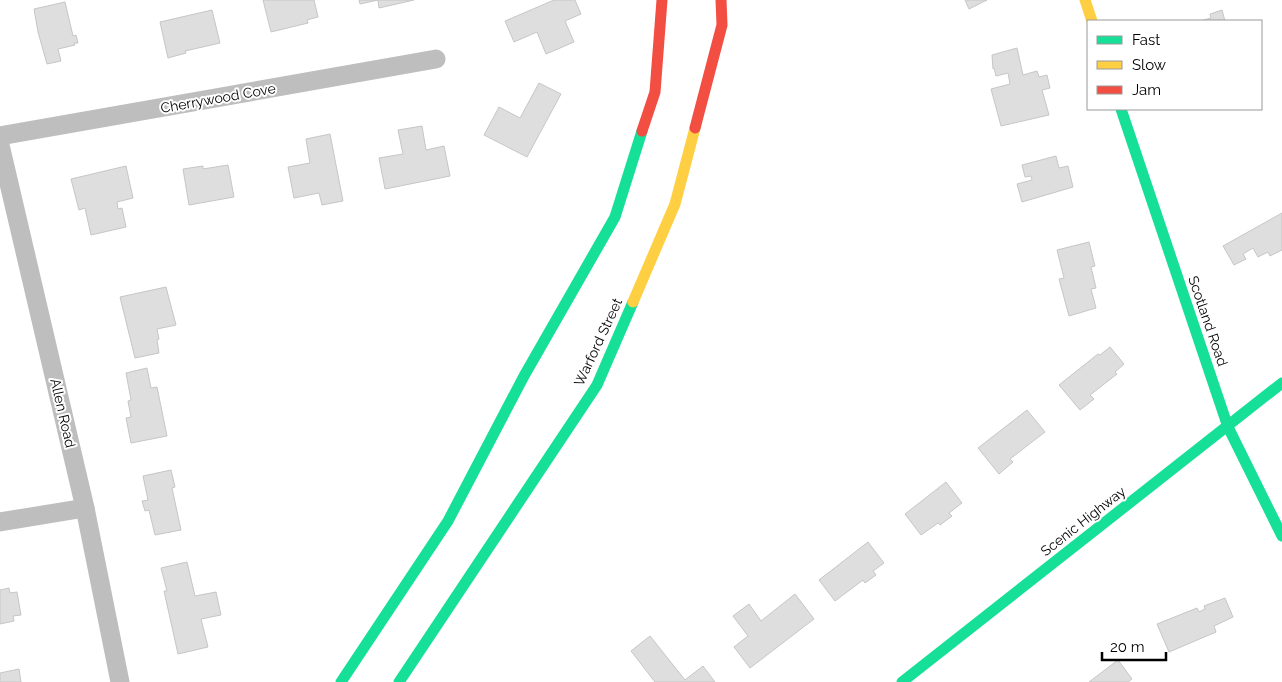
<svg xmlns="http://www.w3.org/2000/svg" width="1282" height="682" font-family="Raleway,sans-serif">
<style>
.building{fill:#dedede;stroke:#c6c6c6}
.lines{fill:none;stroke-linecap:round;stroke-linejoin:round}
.street{stroke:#bebebe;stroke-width:19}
.fast{stroke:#16e098;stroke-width:11}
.slow{stroke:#ffcf43;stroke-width:11}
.jam{stroke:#f24e42;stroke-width:11}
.labels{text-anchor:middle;stroke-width:4;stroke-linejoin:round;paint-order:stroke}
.street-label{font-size:14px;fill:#000;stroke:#fff}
</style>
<rect width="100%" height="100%" fill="#fff"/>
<g class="building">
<path d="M 263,0 L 314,0 L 318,17 L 307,20 L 308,23 L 271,32 Z"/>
<path d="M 359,0 L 414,0 L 379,8 L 378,0 L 360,4 Z"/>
<path d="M 554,0 L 575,0 L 581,14 L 565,21 L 574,42 L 546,54 L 537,32 L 514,42 L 505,21 Z"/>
<path d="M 965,0 L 987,0 L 969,9 Z"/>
<path d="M 65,2 L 73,36 L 76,35 L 78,43 L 74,43 L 75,45 L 58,49 L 61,61 L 47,64 L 38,32 L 34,9 Z"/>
<path d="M 212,10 L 220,43 L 185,51 L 186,53 L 168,58 L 160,22 Z"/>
<path d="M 1222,10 L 1225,21 L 1200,21 L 1211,18 L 1210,14 Z"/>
<path d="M 1017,48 L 1023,75 L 1037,71 L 1039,77 L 1047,75 L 1050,88 L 1042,90 L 1049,115 L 1001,126 L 991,89 L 1010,84 L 1008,73 L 996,76 L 994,68 L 993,69 L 992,55 Z"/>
<path d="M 539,83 L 561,94 L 527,157 L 484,135 L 499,107 L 520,118 Z"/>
<path d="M 422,126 L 426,150 L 444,146 L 450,176 L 385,189 L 379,158 L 403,154 L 398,130 Z"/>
<path d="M 330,134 L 343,201 L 322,205 L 319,193 L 294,198 L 288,167 L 310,163 L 306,139 Z"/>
<path d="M 1056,156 L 1059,168 L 1068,166 L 1073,187 L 1022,202 L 1017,184 L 1032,180 L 1031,176 L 1025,177 L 1022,165 Z"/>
<path d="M 228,165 L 234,197 L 189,205 L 183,169 L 203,166 L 203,169 Z"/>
<path d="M 126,166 L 133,198 L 117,202 L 118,209 L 122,208 L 126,227 L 91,235 L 85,208 L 79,210 L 71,179 Z"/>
<path d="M 1282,213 L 1282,250 L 1270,256 L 1268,252 L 1258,257 L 1253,248 L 1243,254 L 1246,259 L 1234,265 L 1223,246 Z"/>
<path d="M 1089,242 L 1095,266 L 1091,267 L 1096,288 L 1091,289 L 1096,308 L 1069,316 L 1059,279 L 1064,278 L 1057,250 Z"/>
<path d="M 166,287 L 176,325 L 157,329 L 159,339 L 157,340 L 159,353 L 135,358 L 120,297 Z"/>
<path d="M 1110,347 L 1124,364 L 1115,372 L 1117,374 L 1090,395 L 1094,399 L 1080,410 L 1059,385 L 1098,354 L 1100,355 Z"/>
<path d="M 147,368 L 151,388 L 157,387 L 167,436 L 131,443 L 126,418 L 131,417 L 128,401 L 131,400 L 126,373 Z"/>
<path d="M 1027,410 L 1045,432 L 1010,459 L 1013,462 L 999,474 L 978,448 Z"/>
<path d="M 171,470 L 175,487 L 172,488 L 181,530 L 155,535 L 149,510 L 145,511 L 142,501 L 148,500 L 143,476 Z"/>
<path d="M 946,482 L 962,503 L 949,513 L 952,516 L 940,525 L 938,523 L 921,535 L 905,514 Z"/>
<path d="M 868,542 L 884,563 L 873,571 L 876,575 L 865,583 L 863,580 L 835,601 L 819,580 Z"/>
<path d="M 187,562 L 195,596 L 216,592 L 221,615 L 201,619 L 208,647 L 178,654 L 164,591 L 167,591 L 161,568 Z"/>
<path d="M 9,588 L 10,593 L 17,592 L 21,615 L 13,616 L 14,621 L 0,624 L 0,590 Z"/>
<path d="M 795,594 L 814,619 L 750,668 L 734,647 L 748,636 L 733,616 L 749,604 L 761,621 Z"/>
<path d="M 1225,598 L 1233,617 L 1214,626 L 1216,632 L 1169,652 L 1157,624 L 1197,608 L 1199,612 L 1205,609 L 1204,606 Z"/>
<path d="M 650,636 L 685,680 L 703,666 L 715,682 L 655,682 L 631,651 Z"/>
<path d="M 1118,660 L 1132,679 L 1128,682 L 1089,682 Z"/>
<path d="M 19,669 L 21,682 L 0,682 L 0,673 Z"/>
</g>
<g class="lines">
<g class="street">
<path d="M 0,136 L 436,59"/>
<path d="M 0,145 L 85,508 L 120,682"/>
<path d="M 0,522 L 85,508"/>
</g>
<g class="fast">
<path d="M 1121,109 L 1228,427 L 1282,536"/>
<path d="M 341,682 L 448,521 L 524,376 L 615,217 L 642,131"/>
<path d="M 399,682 L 597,385 L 633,302"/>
<path d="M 902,682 L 1282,383"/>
</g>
<g class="slow">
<path d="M 1085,0 L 1092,21"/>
<path d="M 633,302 L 675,204 L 695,128"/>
</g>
<g class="jam">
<path d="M 695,128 L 722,25 L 721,0"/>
<path d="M 642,131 L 655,92 L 662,0"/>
</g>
</g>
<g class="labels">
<g class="street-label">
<text transform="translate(218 98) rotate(-10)" y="5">Cherrywood Cove</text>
<text transform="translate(1208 321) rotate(71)" y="5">Scotland Road</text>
<text transform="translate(598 342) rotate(-65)" y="5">Warford Street</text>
<text transform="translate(63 413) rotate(77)" y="5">Allen Road</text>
<text transform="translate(1083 521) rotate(-38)" y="5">Scenic Highway</text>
</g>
</g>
<rect x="1087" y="20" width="175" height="90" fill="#ffffff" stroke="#999999"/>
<rect x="1097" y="36" width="25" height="8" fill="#16e098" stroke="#999999"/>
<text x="1132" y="45" font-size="15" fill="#000000">Fast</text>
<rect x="1097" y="61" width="25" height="8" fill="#ffcf43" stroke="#999999"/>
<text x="1132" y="70" font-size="15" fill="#000000">Slow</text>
<rect x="1097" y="86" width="25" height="8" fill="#f24e42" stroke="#999999"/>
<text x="1132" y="95" font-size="15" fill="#000000">Jam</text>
<path d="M1102 652v8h64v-8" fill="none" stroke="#000000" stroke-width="2.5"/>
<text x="1110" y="652" font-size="15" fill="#000000" stroke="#ffffff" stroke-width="4" paint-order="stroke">20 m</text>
</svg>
